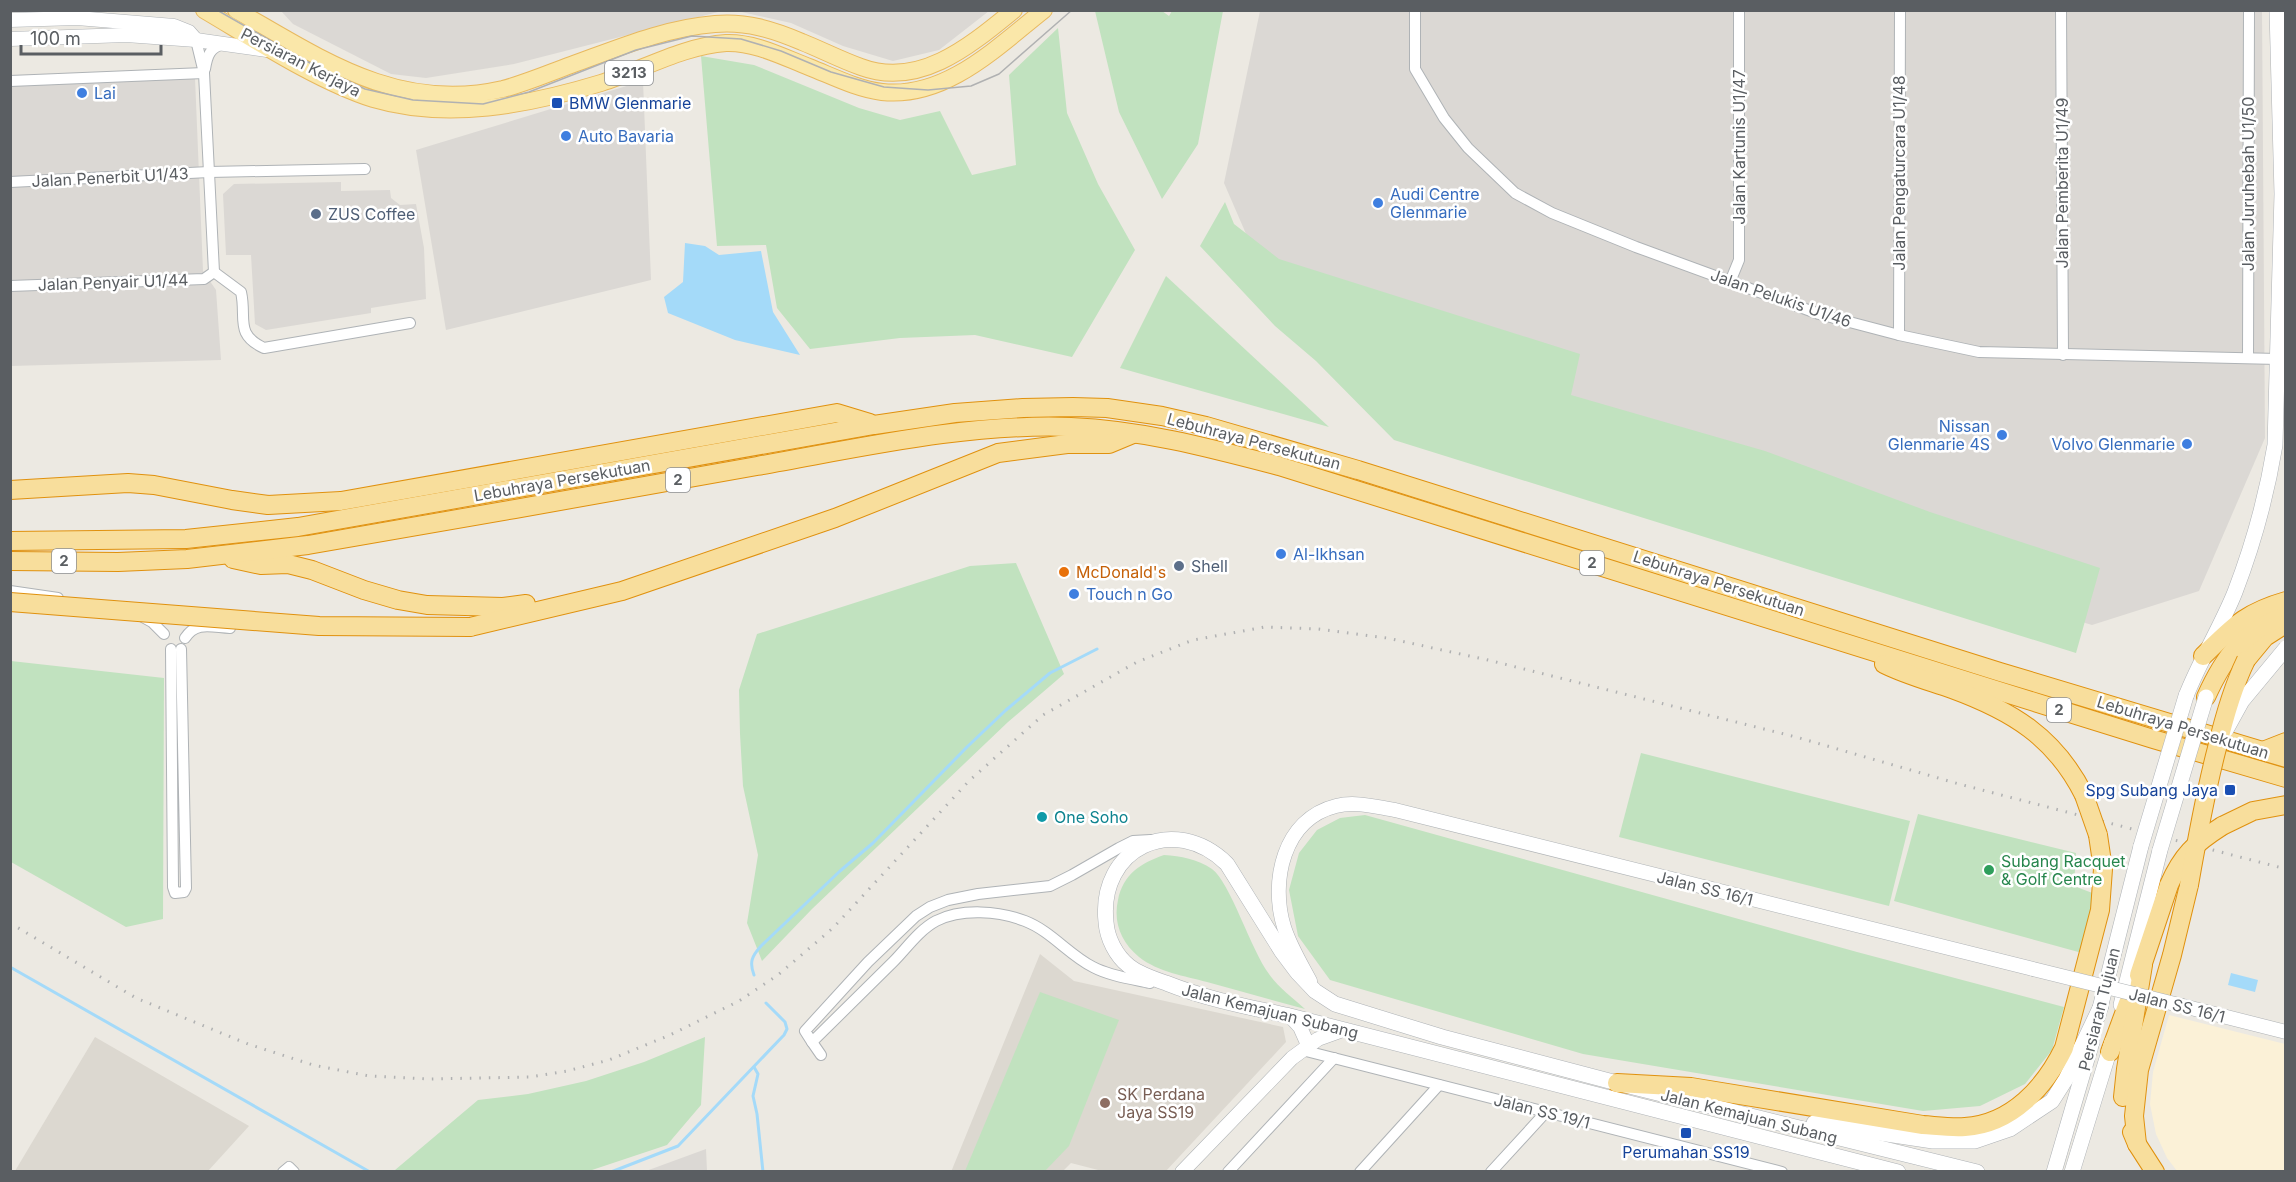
<svg xmlns="http://www.w3.org/2000/svg" width="2296" height="1182" font-family="Inter,sans-serif">
<style>
.commercial{fill:#fbf1d7}
.industrial{fill:#dbd8d4}
.education{fill:#dcd8d0}
.green{fill:#c1e2bf}
.water{fill:#a4daf9}
.lines{fill:none;stroke-linecap:round;stroke-linejoin:round}
.stream{stroke:#a4daf9;stroke-width:3}
.minor-casing{stroke:#afb3b6;stroke-width:12}
.tertiary-casing{stroke:#afb3b6;stroke-width:15}
.secondary-casing{stroke:#aeb2b6;stroke-width:16}
.primary-casing{stroke:#e8b95f;stroke-width:18}
.trunk-casing{stroke:#e0910e;stroke-width:20}
.minor{stroke:#fff;stroke-width:10}
.tertiary{stroke:#fff;stroke-width:14}
.secondary{stroke:#fff;stroke-width:15}
.primary{stroke:#fae7a9;stroke-width:16}
.trunk{stroke:#f8de9c;stroke-width:18}
.tram{stroke:#b0b1b2;stroke-width:1.5}
.rail{stroke:#b0b1b2;stroke-width:3;stroke-dasharray:1.5 8;stroke-linecap:butt}
.tertiary-bridge-casing{stroke:#afb3b6;stroke-width:15;stroke-linecap:butt}
.secondary-bridge-casing{stroke:#aeb2b6;stroke-width:16;stroke-linecap:butt}
.trunk-bridge-casing{stroke:#e0910e;stroke-width:20;stroke-linecap:butt}
.tertiary-bridge{stroke:#fff;stroke-width:14}
.secondary-bridge{stroke:#fff;stroke-width:15}
.trunk-bridge{stroke:#f8de9c;stroke-width:18}
.shop-dot{fill:#3f7fe0;stroke:#fff;stroke-width:2}
.transit-dot{fill:#1a4fb4;stroke:#fff;stroke-width:2}
.service-dot{fill:#5c6f8a;stroke:#fff;stroke-width:2}
.food-dot{fill:#e8710a;stroke:#fff;stroke-width:2}
.culture-dot{fill:#0f9aa8;stroke:#fff;stroke-width:2}
.leisure-dot{fill:#2e9e5b;stroke:#fff;stroke-width:2}
.education-dot{fill:#8d6e63;stroke:#fff;stroke-width:2}
.labels{text-anchor:middle;stroke-width:5;stroke-linejoin:round;paint-order:stroke}
.shield{fill:#fff;stroke:#8c8e91;stroke-width:1.5}
.shield-label{font-size:15px;font-weight:bold;fill:#5a5e62}
.street-label{font-size:16px;fill:#5a5e62;stroke:#fff}
.shop-label{font-size:16px;fill:#366cbe;stroke:#fff;text-anchor:start}
.transit-label{font-size:16px;fill:#164399;stroke:#fff;text-anchor:start}
.service-label{font-size:16px;fill:#4e5e75;stroke:#fff;text-anchor:start}
.food-label{font-size:16px;fill:#c56008;stroke:#fff;text-anchor:start}
.culture-label{font-size:16px;fill:#0d838f;stroke:#fff;text-anchor:start}
.leisure-label{font-size:16px;fill:#27864d;stroke:#fff;text-anchor:start}
.education-label{font-size:16px;fill:#785e54;stroke:#fff;text-anchor:start}
</style>
<rect width="100%" height="100%" fill="#ece9e2"/>
<path class="commercial" d="M 2169,1015 L 2285,1044 L 2285,1171 L 2177,1171 L 2167,1158 L 2156,1134 L 2150,1104 L 2153,1072 Z"/>
<g class="industrial">
<path d="M 281,11 L 722,11 L 514,64 L 426,78 L 391,74 L 293,24 Z"/>
<path d="M 737,11 L 989,10 L 989,11 L 939,50 L 893,61 L 843,46 L 791,23 Z"/>
<path d="M 1260,11 L 2262,11 L 2265,438 L 2199,591 L 2092,625 L 1371,407 L 1253,250 L 1224,183 Z"/>
<path d="M 195,78 L 203,271 L 216,290 L 221,360 L 11,366 L 10,86 Z"/>
<path d="M 643,81 L 651,280 L 446,330 L 416,150 Z"/>
<path d="M 341,182 L 341,191 L 390,190 L 391,198 L 400,205 L 416,204 L 424,248 L 426,299 L 371,308 L 371,313 L 266,330 L 255,324 L 251,255 L 226,255 L 223,194 L 234,184 Z"/>
<path d="M 706,1149 L 707,1171 L 646,1171 Z"/>
</g>
<g class="education">
<path d="M 1040,954 L 1074,981 L 1283,1027 L 1286,1042 L 1166,1171 L 1102,1171 L 1071,1163 L 1063,1171 L 951,1172 Z"/>
<path d="M 95,1037 L 249,1126 L 208,1171 L 15,1171 Z"/>
</g>
<g class="green">
<path d="M 1095,11 L 1162,11 L 1169,16 L 1172,11 L 1223,11 L 1198,144 L 1162,199 L 1119,112 Z"/>
<path d="M 1058,28 L 1067,113 L 1098,184 L 1135,250 L 1072,357 L 975,335 L 900,338 L 810,349 L 777,308 L 766,245 L 717,246 L 701,56 L 754,65 L 859,108 L 900,120 L 940,111 L 972,175 L 1016,165 L 1009,75 Z"/>
<path d="M 1225,202 L 1234,224 L 1279,259 L 1580,354 L 1571,395 L 1765,451 L 1930,512 L 2100,568 L 2076,653 L 1394,440 L 1316,361 L 1275,326 L 1200,246 Z"/>
<path d="M 1166,276 L 1329,427 L 1120,368 Z"/>
<path d="M 1016,563 L 1064,674 L 1008,722 L 812,909 L 762,961 L 747,923 L 758,855 L 743,786 L 740,734 L 739,690 L 757,634 L 970,566 Z"/>
<path d="M 11,661 L 164,678 L 163,919 L 126,927 L 11,862 Z"/>
<path d="M 1641,753 L 1910,821 L 1889,906 L 1619,837 Z"/>
<path d="M 1918,814 L 2076,853 L 2074,886 L 2095,894 L 2082,953 L 1894,901 Z"/>
<path d="M 1365,815 L 1857,952 L 2064,1007 L 2052,1050 L 2025,1084 L 1980,1106 L 1923,1111 L 1583,1054 L 1330,980 L 1298,936 L 1289,890 L 1299,853 L 1317,830 L 1340,818 Z"/>
<path d="M 1164,855 C 1181,856 1197,859 1212,869 C 1230,882 1251,950 1269,974 C 1278,987 1293,998 1305,1009 C 1272,1000 1240,991 1207,982 C 1185,976 1158,972 1139,957 C 1121,942 1113,922 1118,900 C 1123,874 1141,863 1164,855 Z"/>
<path d="M 1040,992 L 1119,1020 L 1069,1146 L 1045,1171 L 965,1171 Z"/>
<path d="M 705,1037 L 701,1105 L 667,1145 L 589,1171 L 395,1170 L 478,1100 L 528,1094 L 586,1081 L 644,1062 Z"/>
</g>
<g class="water">
<path d="M 685,243 L 705,246 L 719,255 L 761,251 L 773,312 L 800,355 L 735,340 L 668,313 L 664,297 L 683,282 Z"/>
<path d="M 2231,973 L 2258,980 L 2255,992 L 2228,985 Z"/>
</g>
<g class="lines">
<g class="stream">
<path d="M 10,967 L 370,1172"/>
<path d="M 754,975 C 749,962 752,956 761,946 L 840,871 L 873,843 L 967,747 L 1006,710 L 1050,673 L 1097,649"/>
<path d="M 754,1067 L 758,1074 L 753,1096 L 757,1114 L 763,1172"/>
<path d="M 611,1172 L 678,1146 L 784,1035 L 787,1029 L 785,1022 L 766,1003"/>
</g>
<defs>
<g id="minor">
<path d="M 1415,10 L 1415,69 L 1444,118 L 1468,148 L 1515,193 L 1552,213 L 1636,247 L 1819,314 L 1899,335 L 1979,352 L 2278,359"/>
<path d="M 2061,10 L 2063,355"/>
<path d="M 196,40 L 204,73 L 214,272"/>
<path d="M 205,69 C 207,56 210,47 224,44"/>
<path d="M 10,81 L 204,73"/>
<path d="M 10,182 L 209,172 L 365,169"/>
<path d="M 214,272 L 241,292 C 247,318 234,334 264,348 L 410,323"/>
<path d="M 1730,282 L 1739,260 L 1739,10"/>
<path d="M 10,286 L 204,279 L 214,272"/>
<path d="M 1899,335 L 1900,10"/>
<path d="M 2248,358 L 2249,10"/>
<path d="M 10,591 L 58,598"/>
<path d="M 141,616 L 152,622 L 164,634"/>
<path d="M 185,638 C 196,621 211,627 230,628"/>
<path d="M 171,649 L 173,887 L 175,893 L 184,892 L 186,888 L 181,649"/>
<path d="M 1150,983 C 1132,979 1110,976 1093,967 C 1069,955 1051,931 1025,921 C 999,911 962,908 936,921 C 919,930 906,949 893,962 C 866,989 839,1015 812,1042 L 805,1031 L 868,962 L 916,916 L 930,907 L 948,900 L 978,894 L 1050,886 L 1072,875 L 1119,848 L 1133,841 L 1151,840"/>
<path d="M 812,1042 L 821,1055"/>
<path d="M 1302,1050 L 1782,1172"/>
<path d="M 283,1172 L 289,1167 L 294,1172"/>
<path d="M 1228,1172 L 1334,1058"/>
<path d="M 1360,1172 L 1439,1085"/>
<path d="M 1491,1172 L 1546,1112"/>
</g>
<g id="tertiary">
<path d="M 10,20 L 77,18 L 174,26 L 189,32 L 196,40"/>
<path d="M 10,39 L 126,35 L 196,40 L 267,50"/>
<path d="M 1310,981 C 1301,964 1290,946 1284,927 C 1270,882 1283,819 1336,806 C 1355,801 1376,807 1395,810 L 2033,969"/>
<path d="M 2183,1006 L 2286,1032"/>
<path d="M 1290,1016 L 1300,1027 L 1308,1045"/>
<path d="M 1182,1172 L 1292,1058 L 1318,1039 L 1343,1030"/>
</g>
<g id="secondary">
<path d="M 2186,696 C 2200,660 2221,627 2235,592 C 2253,545 2267,494 2275,445 L 2282,194 L 2277,10"/>
<path d="M 2121,1005 L 2160,850"/>
<path d="M 2098,1016 L 2141,846"/>
<path d="M 1814,1123 L 1933,1141 L 1975,1141 L 2010,1129 L 2052,1101 L 2066,1079 L 2101,1006"/>
<path d="M 1898,1172 L 1290,1016 C 1248,1007 1206,999 1166,983 C 1154,979 1139,974 1129,966 C 1116,956 1107,938 1106,922 C 1098,848 1174,812 1227,864 L 1282,952 L 1297,972 L 1315,991 L 1335,1004 L 1442,1037 L 1617,1083 L 1977,1172"/>
<path d="M 2054,1172 L 2092,1042"/>
<path d="M 2072,1172 L 2112,1042"/>
</g>
<g id="primary">
<path d="M 204,10 C 255,40 317,81 373,99 C 447,121 529,105 601,83 C 642,70 683,46 726,43 C 755,42 783,57 809,67 C 832,76 857,89 882,92 C 946,99 997,47 1044,10"/>
<path d="M 236,10 C 322,59 398,113 503,89 C 526,83 549,73 571,65 C 618,48 665,28 715,24 C 746,21 774,30 802,42 C 822,50 841,60 861,67 C 920,89 971,45 1014,10"/>
</g>
<g id="trunk">
<path d="M 10,490 L 128,483 L 154,485 L 232,500 L 268,505 L 341,501 L 837,413 L 870,423"/>
<path d="M 10,541 L 186,539 L 298,527 L 874,425 L 955,413 L 1023,408 L 1073,407 L 1107,408 L 1162,416 L 1206,426 L 1358,470 L 2000,672 L 2286,758"/>
<path d="M 233,559 L 261,565 L 288,564 L 312,570 L 364,590 L 398,600 L 427,605 L 503,607 L 526,604"/>
<path d="M 10,561 L 118,562 L 187,559 L 308,545 C 458,519 607,493 757,466 C 860,448 966,423 1071,427 C 1143,430 1210,448 1279,466 L 2153,739 L 2286,778"/>
<path d="M 470,627 L 622,591 L 835,518 L 998,453 L 1067,444 L 1109,444 L 1133,434"/>
<path d="M 2203,656 C 2233,627 2244,613 2286,601"/>
<path d="M 2246,660 L 2265,637 L 2279,628"/>
<path d="M 1884,664 C 1906,675 1929,681 1952,689 C 2012,711 2055,737 2084,795"/>
<path d="M 2206,697 C 2225,655 2242,633 2286,615"/>
<path d="M 2263,751 L 2286,742"/>
<path d="M 2222,826 L 2253,811 L 2286,805"/>
<path d="M 2139,975 L 2169,885"/>
<path d="M 2110,1052 L 2128,1003"/>
<path d="M 1617,1083 L 1691,1087 L 1923,1125 C 1937,1126 1951,1128 1965,1127 C 2012,1124 2045,1087 2064,1048 L 2100,910 L 2103,869 L 2098,835"/>
<path d="M 2123,1097 L 2126,1069 L 2143,965"/>
<path d="M 2132,1132 L 2137,1144 L 2155,1172"/>
<path d="M 2137,1144 L 2134,1116 L 2139,1070 L 2172,955 L 2189,885"/>
</g>
</defs>
<use href="#minor" class="minor-casing"/>
<use href="#tertiary" class="tertiary-casing"/>
<use href="#secondary" class="secondary-casing"/>
<use href="#primary" class="primary-casing"/>
<use href="#trunk" class="trunk-casing"/>
<use href="#minor" class="minor"/>
<use href="#tertiary" class="tertiary"/>
<use href="#secondary" class="secondary"/>
<use href="#primary" class="primary"/>
<use href="#trunk" class="trunk"/>
<path class="tram" d="M 217,10 L 306,61 L 365,89 L 413,100 L 483,104 L 529,92 L 636,50 L 692,36 L 741,39 L 781,51 L 831,72 L 884,87 L 928,90 L 971,86 L 999,74 L 1072,10"/>
<path class="rail" d="M 10,923 L 136,998 L 248,1044 L 313,1065 L 369,1076 L 430,1079 L 530,1077 L 567,1071 L 609,1060 L 670,1035 L 739,1001 L 778,975 L 833,928 L 969,781 L 1043,715 L 1137,662 L 1193,640 L 1265,627 L 1318,629 L 1387,638 L 1488,660 L 1796,737 L 1959,784 L 2286,869"/>
<defs>
<path id="tertiary-bridge" d="M 2033,969 L 2183,1006"/>
<g id="secondary-bridge">
<path d="M 2226,730 L 2242,701 L 2286,648"/>
<path d="M 2141,846 L 2186,696"/>
<path d="M 2160,850 L 2206,697"/>
</g>
<g id="trunk-bridge">
<path d="M 10,602 L 319,626 L 470,627"/>
<path d="M 2084,795 L 2098,835"/>
<path d="M 2169,885 C 2182,855 2194,844 2222,826"/>
<path d="M 2189,885 C 2197,839 2205,794 2217,748 C 2224,718 2232,689 2246,660"/>
</g>
</defs>
<use href="#tertiary-bridge" class="tertiary-bridge-casing"/>
<use href="#secondary-bridge" class="secondary-bridge-casing"/>
<use href="#trunk-bridge" class="trunk-bridge-casing"/>
<use href="#tertiary-bridge" class="tertiary-bridge"/>
<use href="#secondary-bridge" class="secondary-bridge"/>
<use href="#trunk-bridge" class="trunk-bridge"/>
</g>
<g class="shop-dot">
<circle cx="82" cy="93" r="6"/>
<circle cx="566" cy="136" r="6"/>
<circle cx="1378" cy="203" r="6"/>
<circle cx="2002" cy="435" r="6"/>
<circle cx="2187" cy="444" r="6"/>
<circle cx="1281" cy="554" r="6"/>
<circle cx="1074" cy="594" r="6"/>
</g>
<g class="transit-dot">
<rect x="551" y="97" width="12" height="12" rx="3"/>
<rect x="2224" y="784" width="12" height="12" rx="3"/>
<rect x="1680" y="1127" width="12" height="12" rx="3"/>
</g>
<g class="service-dot">
<circle cx="316" cy="214" r="6"/>
<circle cx="1179" cy="566" r="6"/>
</g>
<circle class="food-dot" cx="1064" cy="572" r="6"/>
<circle class="culture-dot" cx="1042" cy="817" r="6"/>
<circle class="leisure-dot" cx="1989" cy="870" r="6"/>
<circle class="education-dot" cx="1105" cy="1103" r="6"/>
<g class="labels">
<g class="shield">
<rect x="605" y="61" width="48" height="24" rx="4.5"/>
<rect x="666" y="468" width="24" height="24" rx="4.5"/>
<rect x="52" y="549" width="24" height="24" rx="4.5"/>
<rect x="1580" y="551" width="24" height="24" rx="4.5"/>
<rect x="2047" y="698" width="24" height="24" rx="4.5"/>
</g>
<g class="shield-label">
<text x="629" y="78">3213</text>
<text x="678" y="485">2</text>
<text x="64" y="566">2</text>
<text x="1592" y="568">2</text>
<text x="2059" y="715">2</text>
</g>
<g class="street-label">
<text transform="translate(301 62) rotate(27)" y="6">Persiaran Kerjaya</text>
<text transform="translate(1739 147) rotate(-90)" y="6">Jalan Kartunis U1/47</text>
<text transform="translate(1899 173) rotate(-90)" y="6">Jalan Pengaturcara U1/48</text>
<text transform="translate(110 177) rotate(-3)" y="6">Jalan Penerbit U1/43</text>
<text transform="translate(2062 183) rotate(-90)" y="6">Jalan Pemberita U1/49</text>
<text transform="translate(2248 184) rotate(-90)" y="6">Jalan Juruhebah U1/50</text>
<text transform="translate(113 282) rotate(-2)" y="6">Jalan Penyair U1/44</text>
<text transform="translate(1781 298) rotate(19)" y="6">Jalan Pelukis U1/46</text>
<text transform="translate(1254 441) rotate(15)" y="6">Lebuhraya Persekutuan</text>
<text transform="translate(562 480) rotate(-10)" y="6">Lebuhraya Persekutuan</text>
<text transform="translate(1719 583) rotate(18)" y="6">Lebuhraya Persekutuan</text>
<text transform="translate(2183 727) rotate(17)" y="6">Lebuhraya Persekutuan</text>
<text transform="translate(1705 888) rotate(14)" y="6">Jalan SS 16/1</text>
<text transform="translate(2177 1005) rotate(14)" y="6">Jalan SS 16/1</text>
<text transform="translate(2099 1009) rotate(-76)" y="6">Persiaran Tujuan</text>
<text transform="translate(1270 1011) rotate(14)" y="6">Jalan Kemajuan Subang</text>
<text transform="translate(1542 1111) rotate(14)" y="6">Jalan SS 19/1</text>
<text transform="translate(1749 1116) rotate(14)" y="6">Jalan Kemajuan Subang</text>
</g>
<g class="shop-label">
<text x="94" y="99">Lai</text>
<text x="578" y="142">Auto Bavaria</text>
<text x="1390" y="200">Audi Centre<tspan x="1390" dy="18">Glenmarie</tspan></text>
<text x="1990" y="432" text-anchor="end">Nissan<tspan x="1990" dy="18">Glenmarie 4S</tspan></text>
<text x="2175" y="450" text-anchor="end">Volvo Glenmarie</text>
<text x="1293" y="560">Al-Ikhsan</text>
<text x="1086" y="600">Touch n Go</text>
</g>
<g class="transit-label">
<text x="569" y="109">BMW Glenmarie</text>
<text x="2218" y="796" text-anchor="end">Spg Subang Jaya</text>
<text x="1686" y="1158" text-anchor="middle">Perumahan SS19</text>
</g>
<g class="service-label">
<text x="328" y="220">ZUS Coffee</text>
<text x="1191" y="572">Shell</text>
</g>
<g class="food-label">
<text x="1076" y="578">McDonald's</text>
</g>
<g class="culture-label">
<text x="1054" y="823">One Soho</text>
</g>
<g class="leisure-label">
<text x="2001" y="867">Subang Racquet<tspan x="2001" dy="18">&amp; Golf Centre</tspan></text>
</g>
<g class="education-label">
<text x="1117" y="1100">SK Perdana<tspan x="1117" dy="18">Jaya SS19</tspan></text>
</g>
</g>
<rect width="2296" height="1182" fill="none" stroke="#5a5e62" stroke-width="24"/>
<path d="M21 45v9h140v-9" fill="none" stroke="#5a5e62" stroke-width="3"/>
<text x="30" y="45" font-size="18" fill="#5a5e62" stroke="#ffffff" stroke-width="4.5" paint-order="stroke">100 m</text>
</svg>
